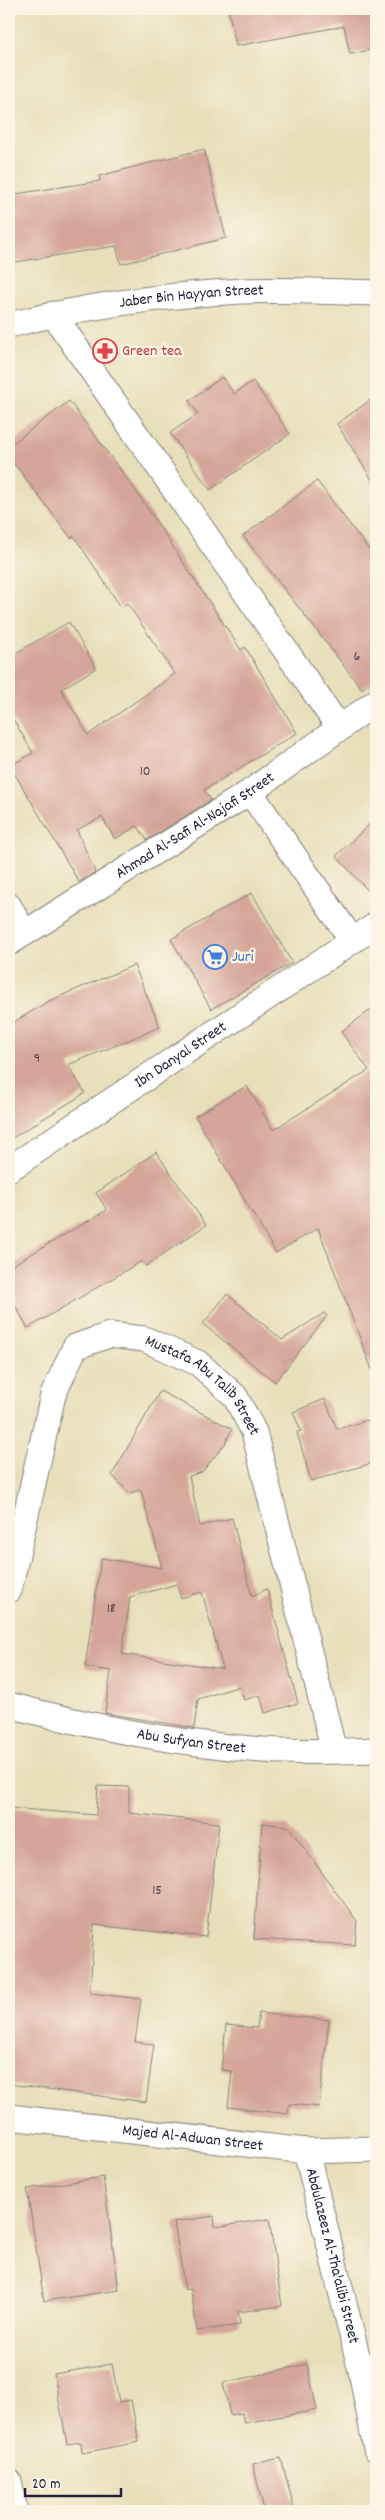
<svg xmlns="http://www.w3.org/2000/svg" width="385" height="2520" viewBox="0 0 385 2520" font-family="Dekko,sans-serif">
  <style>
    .building { fill: #d6a59a; fill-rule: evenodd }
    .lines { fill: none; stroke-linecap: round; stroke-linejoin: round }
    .street-casing { stroke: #84807a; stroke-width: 27 }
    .street { stroke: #fff; stroke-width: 25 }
    .labels { text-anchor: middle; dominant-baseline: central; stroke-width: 5; stroke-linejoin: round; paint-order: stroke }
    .number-label { font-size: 14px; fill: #4f4353 }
    .street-label { font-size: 16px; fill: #22223b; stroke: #fcf5e5 }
    .health-label { font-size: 16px; fill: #be3a42; stroke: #fcf5e5; text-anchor: start }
    .shop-label { font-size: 16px; fill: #366cbe; stroke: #fcf5e5; text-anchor: start }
  </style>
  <rect width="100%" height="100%" fill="#fcf5e5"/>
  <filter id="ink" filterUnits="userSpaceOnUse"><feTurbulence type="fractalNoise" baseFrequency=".02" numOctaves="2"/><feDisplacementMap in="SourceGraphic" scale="10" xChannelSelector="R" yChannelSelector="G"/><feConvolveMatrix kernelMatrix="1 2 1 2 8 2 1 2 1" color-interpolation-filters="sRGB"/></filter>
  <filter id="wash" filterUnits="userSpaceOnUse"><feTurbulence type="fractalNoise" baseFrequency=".0096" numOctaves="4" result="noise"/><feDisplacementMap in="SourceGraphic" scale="20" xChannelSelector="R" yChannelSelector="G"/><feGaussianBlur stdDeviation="1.12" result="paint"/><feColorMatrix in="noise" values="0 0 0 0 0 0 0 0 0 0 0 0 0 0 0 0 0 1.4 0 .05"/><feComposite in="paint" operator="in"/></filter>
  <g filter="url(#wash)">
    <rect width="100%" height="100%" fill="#e7dfba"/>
    <g id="blocks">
      <g class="building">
        <polygon points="228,9 376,9 376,49 350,54 344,26 236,46"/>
        <polygon points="204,149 226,238 121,264 116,246 9,263 9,195 100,181 99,176"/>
        <polygon points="222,377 234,394 253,381 290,434 210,490 170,433 198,414 189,401"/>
        <polygon points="376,396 376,486 337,424"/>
        <polygon points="69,401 136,491 241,650 245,647 297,733 204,790 211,800 147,840 137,826 115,839 102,817 77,830 95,872 79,882 10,766 33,753 9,712 9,657 69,622 96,668 61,689 88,735 175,674 127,603 121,607 74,536 71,538 9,457 9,446"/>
        <polygon points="317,481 376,559 376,678 362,689 243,536"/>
        <polygon points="376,818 376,899 336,856"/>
        <polygon points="252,893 292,963 211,1009 171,939"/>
        <polygon points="134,965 160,1027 68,1065 85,1093 9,1140 9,1025 49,1001"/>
        <polygon points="376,1006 376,1375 374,1375 318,1228 276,1253 195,1116 247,1086 273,1130 369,1070 341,1032"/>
        <polygon points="156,1152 206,1225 146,1266 142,1261 28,1328 9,1295 9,1267 107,1210 96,1193"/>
        <polygon points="227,1294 282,1340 324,1313 327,1316 275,1382 203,1324"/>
        <path d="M160,1391l72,38 -7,15 -23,28 -13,4 11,50 32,-8 20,78 15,-7 31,114 -33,10 -5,-18 -16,5 -4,-14 -42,13 -4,29 -89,-15 6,-42 -26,-4 16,-109 61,10 -21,-78 -12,3 -17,-18zM177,1584l4,14 21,-6 21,77 -101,-15 8,-57z"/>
        <polygon points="325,1399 337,1429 368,1420 376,1446 376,1462 311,1481 297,1432 301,1431 293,1412"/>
        <polygon points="98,1786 129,1787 129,1813 219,1823 206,1937 94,1925 90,1993 141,1999 135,2042 154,2044 146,2102 9,2084 9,1808 96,1815"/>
        <polygon points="262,1823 288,1826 357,1921 355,1945 254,1939"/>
        <polygon points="259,2013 329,2020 319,2107 289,2104 288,2114 228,2107 232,2071 221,2070 226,2025 257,2028"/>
        <polygon points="103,2177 119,2290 44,2301 27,2189"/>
        <polygon points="214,2216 215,2227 269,2219 282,2306 238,2312 240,2325 197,2331 191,2289 185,2290 174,2222"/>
        <polygon points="112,2364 119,2402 131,2400 139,2442 82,2453 81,2442 67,2444 54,2374"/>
        <polygon points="307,2364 317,2410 244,2423 242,2413 230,2415 223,2383"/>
        <polygon points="281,2458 295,2511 264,2511 253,2464"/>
      </g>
    </g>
  </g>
  <g filter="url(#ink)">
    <use href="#blocks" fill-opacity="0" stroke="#84807a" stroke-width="1"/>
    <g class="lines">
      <defs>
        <g id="street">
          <polyline points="53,314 340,729"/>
          <path id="s1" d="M9,325c76,-19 155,-30 234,-34 44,-2 89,1 133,2"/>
          <polyline points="250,792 352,940"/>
          <polyline points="9,906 24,933"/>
          <path id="s2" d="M9,943l241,-151 126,-90"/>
          <path id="s3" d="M9,1169l367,-244"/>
          <path id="s4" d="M9,1590l44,-195 22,-48 34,-12 35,4 54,24 37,33 19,36 80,319"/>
          <path id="s5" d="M9,1705c79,21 160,37 242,44 41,4 84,2 125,1"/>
          <path id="s6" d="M9,2117l297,34 70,-2"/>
          <path id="s7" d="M306,2151l55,220 15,78"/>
          <polyline points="9,2481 15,2511"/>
        </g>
      </defs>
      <use href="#street" class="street-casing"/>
      <use href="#street" class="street"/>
    </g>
  </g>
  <defs>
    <symbol id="pharmacy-ring" viewBox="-11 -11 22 22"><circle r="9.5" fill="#fcf5e5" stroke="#e0444e" stroke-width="1.5"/><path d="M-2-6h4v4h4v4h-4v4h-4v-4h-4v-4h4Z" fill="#e0444e"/></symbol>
    <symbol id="supermarket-ring" viewBox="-11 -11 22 22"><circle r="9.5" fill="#fcf5e5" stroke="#3f7fe0" stroke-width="1.5"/><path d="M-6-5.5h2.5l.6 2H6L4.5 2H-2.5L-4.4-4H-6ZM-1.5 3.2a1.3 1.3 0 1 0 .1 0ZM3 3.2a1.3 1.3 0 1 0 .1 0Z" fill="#3f7fe0"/></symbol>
  </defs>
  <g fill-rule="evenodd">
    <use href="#pharmacy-ring" x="91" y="337" width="28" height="28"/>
    <use href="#supermarket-ring" x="201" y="943" width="28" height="28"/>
  </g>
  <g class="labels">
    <g class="number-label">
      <text x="357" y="657">6</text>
      <text x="145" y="772">10</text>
      <text x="37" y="1059">9</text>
      <text x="111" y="1609">18</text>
      <text x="157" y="1891">15</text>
    </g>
    <g class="street-label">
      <text stroke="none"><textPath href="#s1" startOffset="185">Jaber Bin Hayyan Street</textPath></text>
      <text stroke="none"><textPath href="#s2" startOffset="220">Ahmad Al-Safi Al-Najafi Street</textPath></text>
      <text stroke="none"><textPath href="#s3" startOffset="206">Ibn Danyal Street</textPath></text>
      <text stroke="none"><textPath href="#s4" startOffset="401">Mustafa Abu Talib Street</textPath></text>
      <text stroke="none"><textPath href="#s5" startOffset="186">Abu Sufyan Street</textPath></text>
      <text stroke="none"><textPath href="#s6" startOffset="185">Majed Al-Adwan Street</textPath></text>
      <text stroke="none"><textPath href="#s7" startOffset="108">Abdulazeez Al-Tha'alibi Street</textPath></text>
    </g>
    <g class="health-label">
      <text x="122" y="351">Green tea</text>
    </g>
    <g class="shop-label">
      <text x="232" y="957">Juri</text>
    </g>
  </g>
  <rect width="385" height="2520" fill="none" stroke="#fcf5e5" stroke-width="30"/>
  <path d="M25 2488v8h96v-8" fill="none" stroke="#22223b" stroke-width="2.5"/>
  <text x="32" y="2488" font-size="15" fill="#22223b" stroke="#fcf5e5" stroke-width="4" paint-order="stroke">20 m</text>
</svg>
